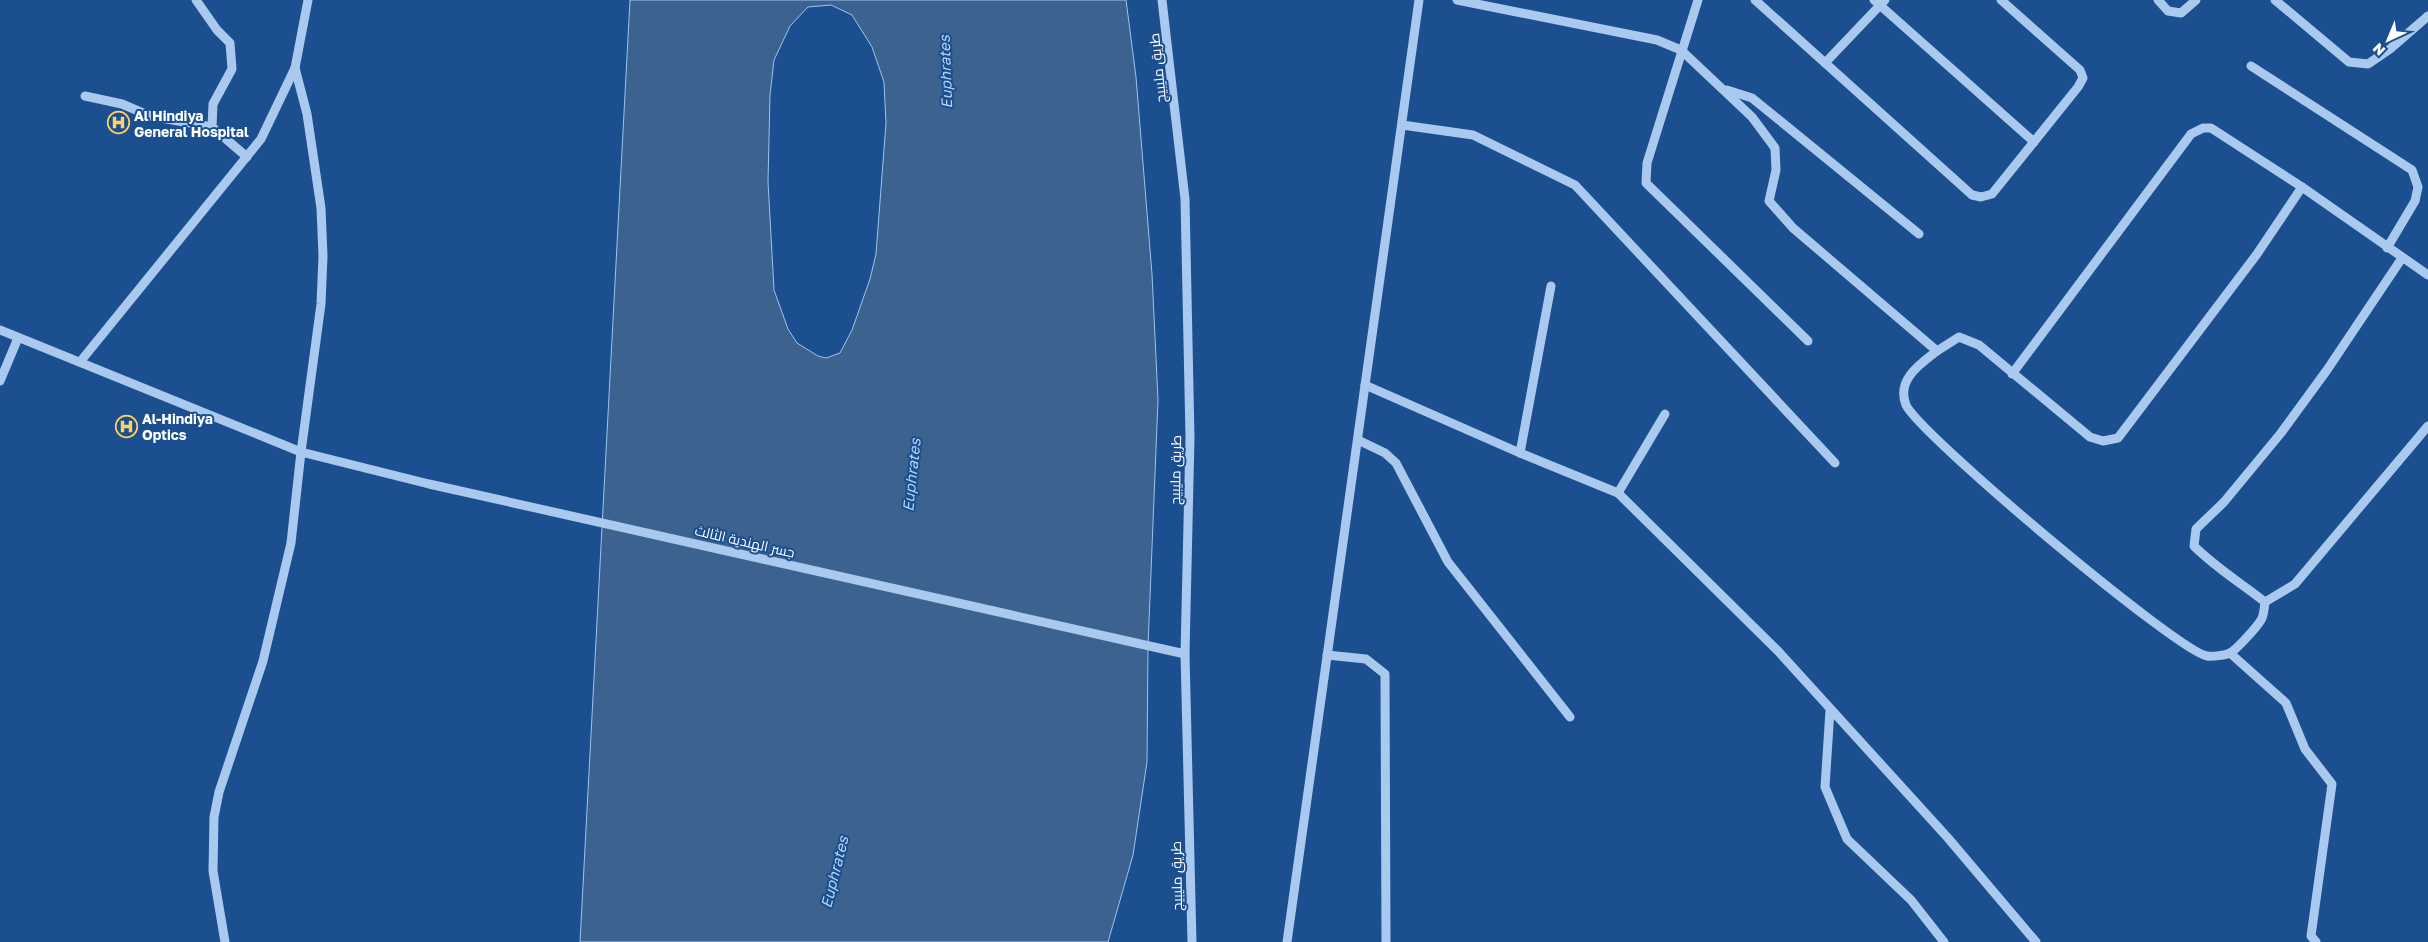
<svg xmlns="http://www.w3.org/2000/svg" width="2428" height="942" viewBox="0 0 2428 942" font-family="'Golos Text',Cairo,sans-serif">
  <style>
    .water { fill: #3c6290; stroke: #9cc4f0; fill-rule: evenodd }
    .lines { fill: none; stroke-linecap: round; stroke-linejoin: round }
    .minor { stroke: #a9c9ee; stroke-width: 9 }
    .labels { text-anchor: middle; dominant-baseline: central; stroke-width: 4; stroke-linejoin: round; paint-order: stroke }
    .street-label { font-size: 14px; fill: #fff; stroke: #1b4f8f }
    .poi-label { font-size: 14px; font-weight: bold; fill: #fff; stroke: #1b4f8f; text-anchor: start }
    .water-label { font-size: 15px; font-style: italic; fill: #b5d3f5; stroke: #1b4f8f }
  </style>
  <rect width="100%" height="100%" fill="#1b4f8f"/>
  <path class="water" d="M630,0h496l10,77 16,197 6,126 -10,246 -1,116 -14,93 -25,87h-528zM831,5l21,10 20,32 12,35 2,41 -10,131 -6,25 -18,51 -12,23 -14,5 -8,-2 -21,-13 -9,-14 -14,-39 -6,-108 2,-87 4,-35 16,-34 18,-19z"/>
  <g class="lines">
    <g class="minor">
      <polyline points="196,0 217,30 230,43 232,69 213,104 212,127 247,157"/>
      <polyline points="1162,0 1185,199 1190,437 1185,654 1192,942"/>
      <polyline points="1457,0 1657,40 1681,50 1752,117 1775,148 1776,170 1769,201 1793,228 1937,351 1959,337 1979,345 2090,437 2103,441 2118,438 2257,254 2302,187 2211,128 2203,128 2191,134 2012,374"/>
      <polyline points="1698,0 1647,163 1646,183 1808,341"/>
      <polyline points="1755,0 1972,195 1981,197 1992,194 2078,87 2083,78 2080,70 2001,0"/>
      <polyline points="1874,0 2034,142"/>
      <polyline points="2158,0 2168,11 2181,13 2196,0"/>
      <polyline points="2275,0 2349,62 2368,64 2390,49 2428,16"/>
      <polyline points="1825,63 1885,0"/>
      <polyline points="2251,66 2412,170 2418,187 2415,201 2387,248"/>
      <polyline points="1727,90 1752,98 1919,234"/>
      <polyline points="85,96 122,104 150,116 212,127"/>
      <polyline points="1402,125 1473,135 1575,185 1835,463"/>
      <polyline points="2302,187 2428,275"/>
      <polyline points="0,330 301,452 429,484 1185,654"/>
      <path d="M1937,351c-17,13 -41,29 -31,54 13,29 271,246 301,251 5,1 19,-1 23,-3 6,-3 27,-26 31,-33 3,-4 3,-12 4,-18 -24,-19 -49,-34 -71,-56l2,-17 28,-27 57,-69 46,-63 75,-112"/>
      <polyline points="80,362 261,139 295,68 308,0"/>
      <polyline points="0,381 18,338"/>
      <polyline points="1365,385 1520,453 1618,493 1778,651 1948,838 2036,942"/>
      <polyline points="1358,440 1385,453 1396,463 1448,562 1570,717"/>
      <polyline points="1520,453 1551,286"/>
      <polyline points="1618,493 1665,414"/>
      <polyline points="2265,602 2295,584 2428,426"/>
      <polyline points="2230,653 2286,703 2305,749 2332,784 2311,936 2316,942"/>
      <polyline points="1327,655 1366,659 1385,674 1386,942"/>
      <polyline points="1830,710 1825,787 1847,839 1911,900 1944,942"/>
      <polyline points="225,942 213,871 214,817 219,792 263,661 291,543 301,452 321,304 323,256 321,208 307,114 295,68"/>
      <polyline points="1287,942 1419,0"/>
    </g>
  </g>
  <defs>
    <symbol id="hospital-ring" viewBox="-11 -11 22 22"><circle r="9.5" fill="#1b4f8f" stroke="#ffd166" stroke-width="1.5"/><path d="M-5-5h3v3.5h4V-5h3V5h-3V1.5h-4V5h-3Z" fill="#ffd166"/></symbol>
  </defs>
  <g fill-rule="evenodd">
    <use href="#hospital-ring" x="106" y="110" width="25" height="25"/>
    <use href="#hospital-ring" x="114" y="414" width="25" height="25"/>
  </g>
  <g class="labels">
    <g class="street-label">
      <text transform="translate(1157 68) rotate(-96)">طريق مليبيج</text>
      <text transform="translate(1175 470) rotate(-89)">طريق مليبيج</text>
      <text transform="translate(745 541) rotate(13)">جسر الهندية الثالث</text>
      <text transform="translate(1176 876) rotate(-91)">طريق مليبيج</text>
    </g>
    <g class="poi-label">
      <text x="134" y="115">Al Hindiya<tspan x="134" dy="16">General Hospital</tspan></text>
      <text x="142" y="418">Al-Hindiya<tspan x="142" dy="16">Optics</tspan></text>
    </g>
    <g class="water-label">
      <text transform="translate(945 72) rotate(-92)">Euphrates</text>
      <text transform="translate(911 475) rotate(-84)">Euphrates</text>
      <text transform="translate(834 872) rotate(-76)">Euphrates</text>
    </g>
  </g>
  <g transform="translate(2388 40) rotate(224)" stroke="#1b4f8f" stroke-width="4" paint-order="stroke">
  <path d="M0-4L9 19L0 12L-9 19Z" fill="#ffffff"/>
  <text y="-8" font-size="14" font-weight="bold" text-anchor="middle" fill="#ffffff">N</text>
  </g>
</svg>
